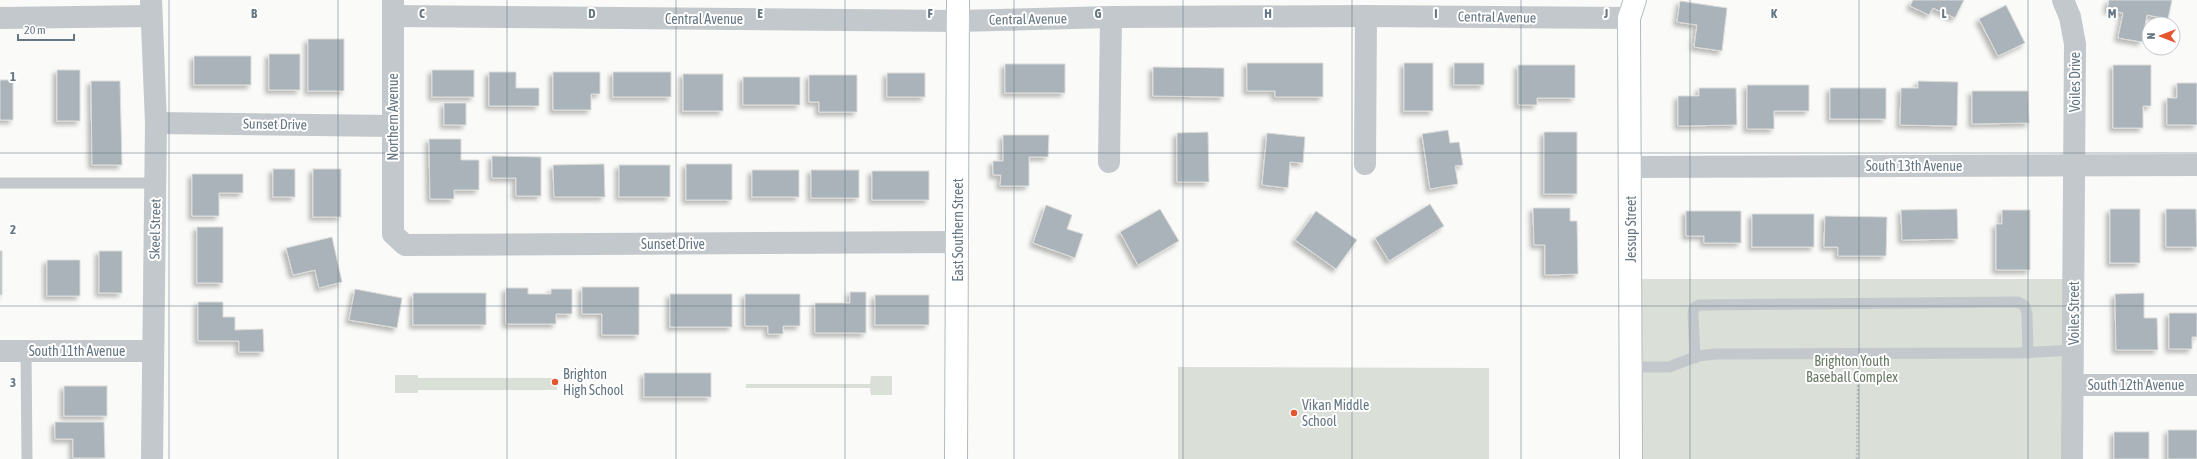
<svg xmlns="http://www.w3.org/2000/svg" width="2197" height="459" viewBox="0 0 2197 459" font-family="'Asap Condensed',sans-serif">
  <style>
    .green { fill: #dadfd7 }
    .building { fill: #aab3b9; stroke: #dcdcda; filter: url(#shadow) }
    .lines { fill: none; stroke-linecap: round; stroke-linejoin: round }
    .secondary-casing { stroke: #b3babf; stroke-width: 24 }
    .path { stroke: #bbbfc2; stroke-width: 2.5; stroke-dasharray: 2 2; stroke-linecap: butt }
    .lane { stroke: #c3c8cc; stroke-width: 11 }
    .street { stroke: #c3c8cc; stroke-width: 22 }
    .secondary { stroke: #fff; stroke-width: 22 }
    .grid { fill: none; stroke: #657683; stroke-width: 1; stroke-opacity: 0.55 }
    .poi-dot { fill: #e4572e; stroke: #fff; stroke-width: 1.5 }
    .labels { text-anchor: middle; dominant-baseline: central; stroke-width: 4; stroke-linejoin: round; paint-order: stroke }
    .street-label { font-size: 14px; fill: #657683; stroke: #fff }
    .park-label { font-size: 14px; fill: #687a64; stroke: #fff }
    .poi-label { font-size: 14px; fill: #657683; stroke: #fff; text-anchor: start }
    .grid-label { font-size: 13px; text-anchor: middle; font-weight: bold; fill: #657683; stroke: #fff; stroke-width: 4; stroke-linejoin: round; paint-order: stroke }
  </style>
  <defs>
    <filter id="shadow"><feDropShadow dx="-3.5" dy="3.5" stdDeviation="2" flood-color="#0004"/></filter>
  </defs>
  <rect width="100%" height="100%" fill="#fafaf8"/>
  <g class="green">
    <polygon points="1631,279 2074,279 2072,459 1631,459"/>
    <polygon points="1178,367 1489,368 1489,459 1178,459"/>
    <polygon points="395,375 418,375 418,378 557,378 557,390 418,390 418,393 395,393"/>
    <polygon points="871,376 892,376 892,395 871,395 870,388 746,388 746,384 870,384"/>
  </g>
  <g class="building">
    <polygon points="1913,0 1964,0 1955,18 1933,8 1929,15 1910,6"/>
    <polygon points="2109,0 2172,0 2168,19 2147,15 2142,42 2118,38 2123,13 2107,10"/>
    <polygon points="1680,1 1727,8 1722,51 1694,47 1697,25 1677,22"/>
    <polygon points="2006,5 2025,43 1998,56 1979,19"/>
    <rect x="308" y="39" width="36" height="52"/>
    <rect x="269" y="54" width="31" height="36"/>
    <rect x="194" y="56" width="57" height="29"/>
    <polygon points="1247,63 1323,63 1323,97 1275,97 1275,91 1247,91"/>
    <rect x="1404" y="63" width="29" height="48"/>
    <rect x="1454" y="63" width="30" height="22"/>
    <rect x="1005" y="64" width="60" height="29"/>
    <polygon points="1518,65 1575,65 1575,98 1537,98 1537,105 1518,105"/>
    <polygon points="2113,65 2151,65 2151,106 2143,106 2143,128 2113,128"/>
    <polygon points="1153,67 1224,68 1224,97 1153,96"/>
    <rect x="57" y="70" width="23" height="51"/>
    <rect x="432" y="70" width="42" height="27"/>
    <polygon points="489,72 516,72 516,88 539,88 539,106 489,106"/>
    <polygon points="553,72 600,72 600,94 591,94 591,110 553,110"/>
    <rect x="613" y="72" width="58" height="25"/>
    <rect x="887" y="73" width="38" height="24"/>
    <rect x="683" y="74" width="40" height="37"/>
    <polygon points="809,75 857,75 857,112 819,112 819,102 809,102"/>
    <rect x="743" y="77" width="57" height="28"/>
    <rect x="0" y="80" width="13" height="40"/>
    <polygon points="91,81 120,81 122,165 92,165"/>
    <polygon points="1918,81 1958,82 1957,126 1900,125 1901,88 1918,88"/>
    <polygon points="2177,83 2197,83 2197,125 2167,125 2167,98 2177,98"/>
    <polygon points="1747,85 1809,85 1809,111 1774,111 1774,129 1747,129"/>
    <polygon points="1699,88 1736,88 1737,125 1678,126 1678,96 1699,96"/>
    <rect x="1830" y="88" width="56" height="31"/>
    <polygon points="1972,91 2028,91 2029,123 1972,124"/>
    <rect x="444" y="103" width="22" height="22"/>
    <polygon points="1448,130 1450,143 1459,142 1463,165 1455,166 1458,184 1430,189 1422,134"/>
    <polygon points="1208,132 1209,182 1177,182 1177,133"/>
    <rect x="1544" y="132" width="33" height="62"/>
    <polygon points="1267,133 1305,137 1303,163 1290,162 1288,188 1262,185"/>
    <polygon points="1003,135 1049,135 1048,157 1029,157 1029,186 1000,186 1001,175 993,175 993,161 1003,161"/>
    <polygon points="429,139 461,139 461,160 479,160 479,190 454,190 454,199 430,199"/>
    <polygon points="492,156 541,157 541,196 516,196 516,178 492,178"/>
    <polygon points="604,164 605,197 554,197 553,165"/>
    <rect x="686" y="164" width="46" height="36"/>
    <rect x="619" y="165" width="51" height="32"/>
    <rect x="273" y="169" width="22" height="28"/>
    <rect x="313" y="169" width="28" height="48"/>
    <rect x="752" y="170" width="47" height="27"/>
    <rect x="811" y="170" width="48" height="28"/>
    <rect x="872" y="171" width="57" height="29"/>
    <polygon points="192,174 243,174 243,193 219,193 219,216 192,216"/>
    <polygon points="1430,204 1444,226 1389,261 1375,238"/>
    <polygon points="1046,205 1072,215 1067,229 1083,234 1075,258 1033,243"/>
    <polygon points="1533,208 1570,208 1570,221 1577,221 1578,274 1545,275 1545,245 1534,245"/>
    <polygon points="1160,209 1179,241 1138,265 1120,232"/>
    <polygon points="1957,209 1958,239 1902,240 1901,210"/>
    <rect x="2110" y="209" width="30" height="54"/>
    <polygon points="2166,209 2196,209 2197,247 2166,247"/>
    <polygon points="2002,210 2030,210 2030,270 1996,270 1996,224 2002,224"/>
    <polygon points="1316,211 1357,240 1336,269 1295,240"/>
    <polygon points="1686,211 1741,211 1741,243 1704,243 1704,236 1686,236"/>
    <rect x="1752" y="214" width="62" height="33"/>
    <polygon points="1825,216 1887,217 1886,256 1838,256 1838,247 1824,247"/>
    <rect x="197" y="227" width="26" height="56"/>
    <polygon points="332,237 342,282 319,288 315,270 293,275 286,248"/>
    <rect x="0" y="251" width="2" height="44"/>
    <rect x="99" y="251" width="23" height="42"/>
    <rect x="47" y="260" width="33" height="36"/>
    <polygon points="582,287 639,287 639,335 602,335 602,314 582,314"/>
    <polygon points="506,288 528,288 528,294 551,294 551,289 572,289 572,314 556,314 556,324 506,324"/>
    <polygon points="355,289 402,298 397,328 349,320"/>
    <polygon points="850,292 866,292 866,333 815,333 815,303 850,303"/>
    <rect x="413" y="293" width="73" height="32"/>
    <polygon points="2144,293 2144,318 2157,318 2158,350 2116,350 2115,294"/>
    <rect x="670" y="294" width="62" height="33"/>
    <polygon points="745,294 800,294 800,326 783,326 783,334 768,334 768,326 745,326"/>
    <rect x="875" y="295" width="54" height="30"/>
    <polygon points="198,302 223,302 223,317 235,317 235,330 263,329 264,352 239,352 239,341 198,341"/>
    <polygon points="2169,313 2197,313 2197,337 2192,337 2192,349 2169,349"/>
    <rect x="644" y="373" width="67" height="24"/>
    <rect x="64" y="386" width="43" height="30"/>
    <polygon points="55,422 104,422 105,458 73,458 73,439 55,439"/>
    <rect x="2168" y="430" width="29" height="29"/>
    <rect x="2114" y="432" width="35" height="27"/>
  </g>
  <g class="lines">
    <defs>
      <g id="secondary">
        <polyline points="956,459 958,0"/>
        <polyline points="1631,459 1629,18 1635,0"/>
      </g>
    </defs>
    <use href="#secondary" class="secondary-casing"/>
    <polyline class="path" points="1857,459 1858,378"/>
    <g class="lane">
      <polyline points="0,183 155,183"/>
      <polyline points="26,352 27,459"/>
      <polyline points="1695,358 1693,313 1694,308 1699,305 2018,302 2025,306 2027,314 2028,353"/>
      <polyline points="1631,367 1669,367 1698,356 1715,354 2018,353 2074,350"/>
    </g>
    <g class="street">
      <polyline points="151,0 156,123 152,459"/>
      <polyline points="393,0 393,234 405,245 958,242"/>
      <polyline points="2063,0 2070,17 2075,44 2072,459"/>
      <polyline points="393,16 958,21 1111,17 1366,16 1629,18"/>
      <polyline points="0,18 151,16"/>
      <polyline points="156,123 393,126"/>
      <polyline points="1109,162 1111,17"/>
      <polyline points="1365,164 1366,16"/>
      <polyline points="1630,167 2197,165"/>
      <polyline points="0,351 153,351"/>
      <polyline points="2074,385 2197,385"/>
    </g>
    <use href="#secondary" class="secondary"/>
  </g>
  <path class="grid" d="M169,0v459M338,0v459M507,0v459M676,0v459M845,0v459M1014,0v459M1183,0v459M1352,0v459M1521,0v459M1690,0v459M1859,0v459M2028,0v459M0,153h2197M0,306h2197"/>
  <g class="poi-dot">
    <circle cx="555" cy="382" r="4"/>
    <circle cx="1294" cy="413" r="4"/>
  </g>
  <g class="labels">
    <g class="street-label">
      <text transform="translate(1497 17) rotate(1)">Central Avenue</text>
      <text x="704" y="19">Central Avenue</text>
      <text transform="translate(1028 19) rotate(-1)">Central Avenue</text>
      <text transform="translate(2075 82) rotate(-90)">Voiles Drive</text>
      <text transform="translate(393 117) rotate(-90)">Northern Avenue</text>
      <text transform="translate(275 124) rotate(1)">Sunset Drive</text>
      <text x="1914" y="166">South 13th Avenue</text>
      <text transform="translate(155 229) rotate(-89)">Skeel Street</text>
      <text transform="translate(1631 229) rotate(-90)">Jessup Street</text>
      <text transform="translate(958 230) rotate(-90)">East Southern Street</text>
      <text x="673" y="244">Sunset Drive</text>
      <text transform="translate(2074 313) rotate(-90)">Voiles Street</text>
      <text x="77" y="351">South 11th Avenue</text>
      <text x="2136" y="385">South 12th Avenue</text>
    </g>
    <g class="park-label">
      <text x="1852" y="361">Brighton Youth<tspan x="1852" dy="16">Baseball Complex</tspan></text>
    </g>
    <g class="poi-label">
      <text x="563" y="374">Brighton<tspan x="563" dy="16">High School</tspan></text>
      <text x="1302" y="405">Vikan Middle<tspan x="1302" dy="16">School</tspan></text>
    </g>
  </g>
  <g class="grid-label">
    <text x="254" y="18">B</text>
    <text x="422" y="18">C</text>
    <text x="592" y="18">D</text>
    <text x="760" y="18">E</text>
    <text x="930" y="18">F</text>
    <text x="1098" y="18">G</text>
    <text x="1268" y="18">H</text>
    <text x="1436" y="18">I</text>
    <text x="1606" y="18">J</text>
    <text x="1774" y="18">K</text>
    <text x="1944" y="18">L</text>
    <text x="2112" y="18">M</text>
    <text x="13" y="81">1</text>
    <text x="13" y="234">2</text>
    <text x="13" y="387">3</text>
  </g>
  <g transform="translate(2161 36) rotate(270)"><circle r="19" fill="#ffffff" stroke="#c1c8cd"/>
  <path d="M0-3L7 15L0 10L-7 15Z" fill="#e4572e"/>
  <text y="-6" font-size="11" font-weight="bold" text-anchor="middle" fill="#657683">N</text>
  </g>
  <path d="M18 34v6h56v-6" fill="none" stroke="#657683" stroke-width="2"/>
  <text x="24" y="34" font-size="12" fill="#657683" stroke="#ffffff" stroke-width="3" paint-order="stroke">20 m</text>
</svg>
